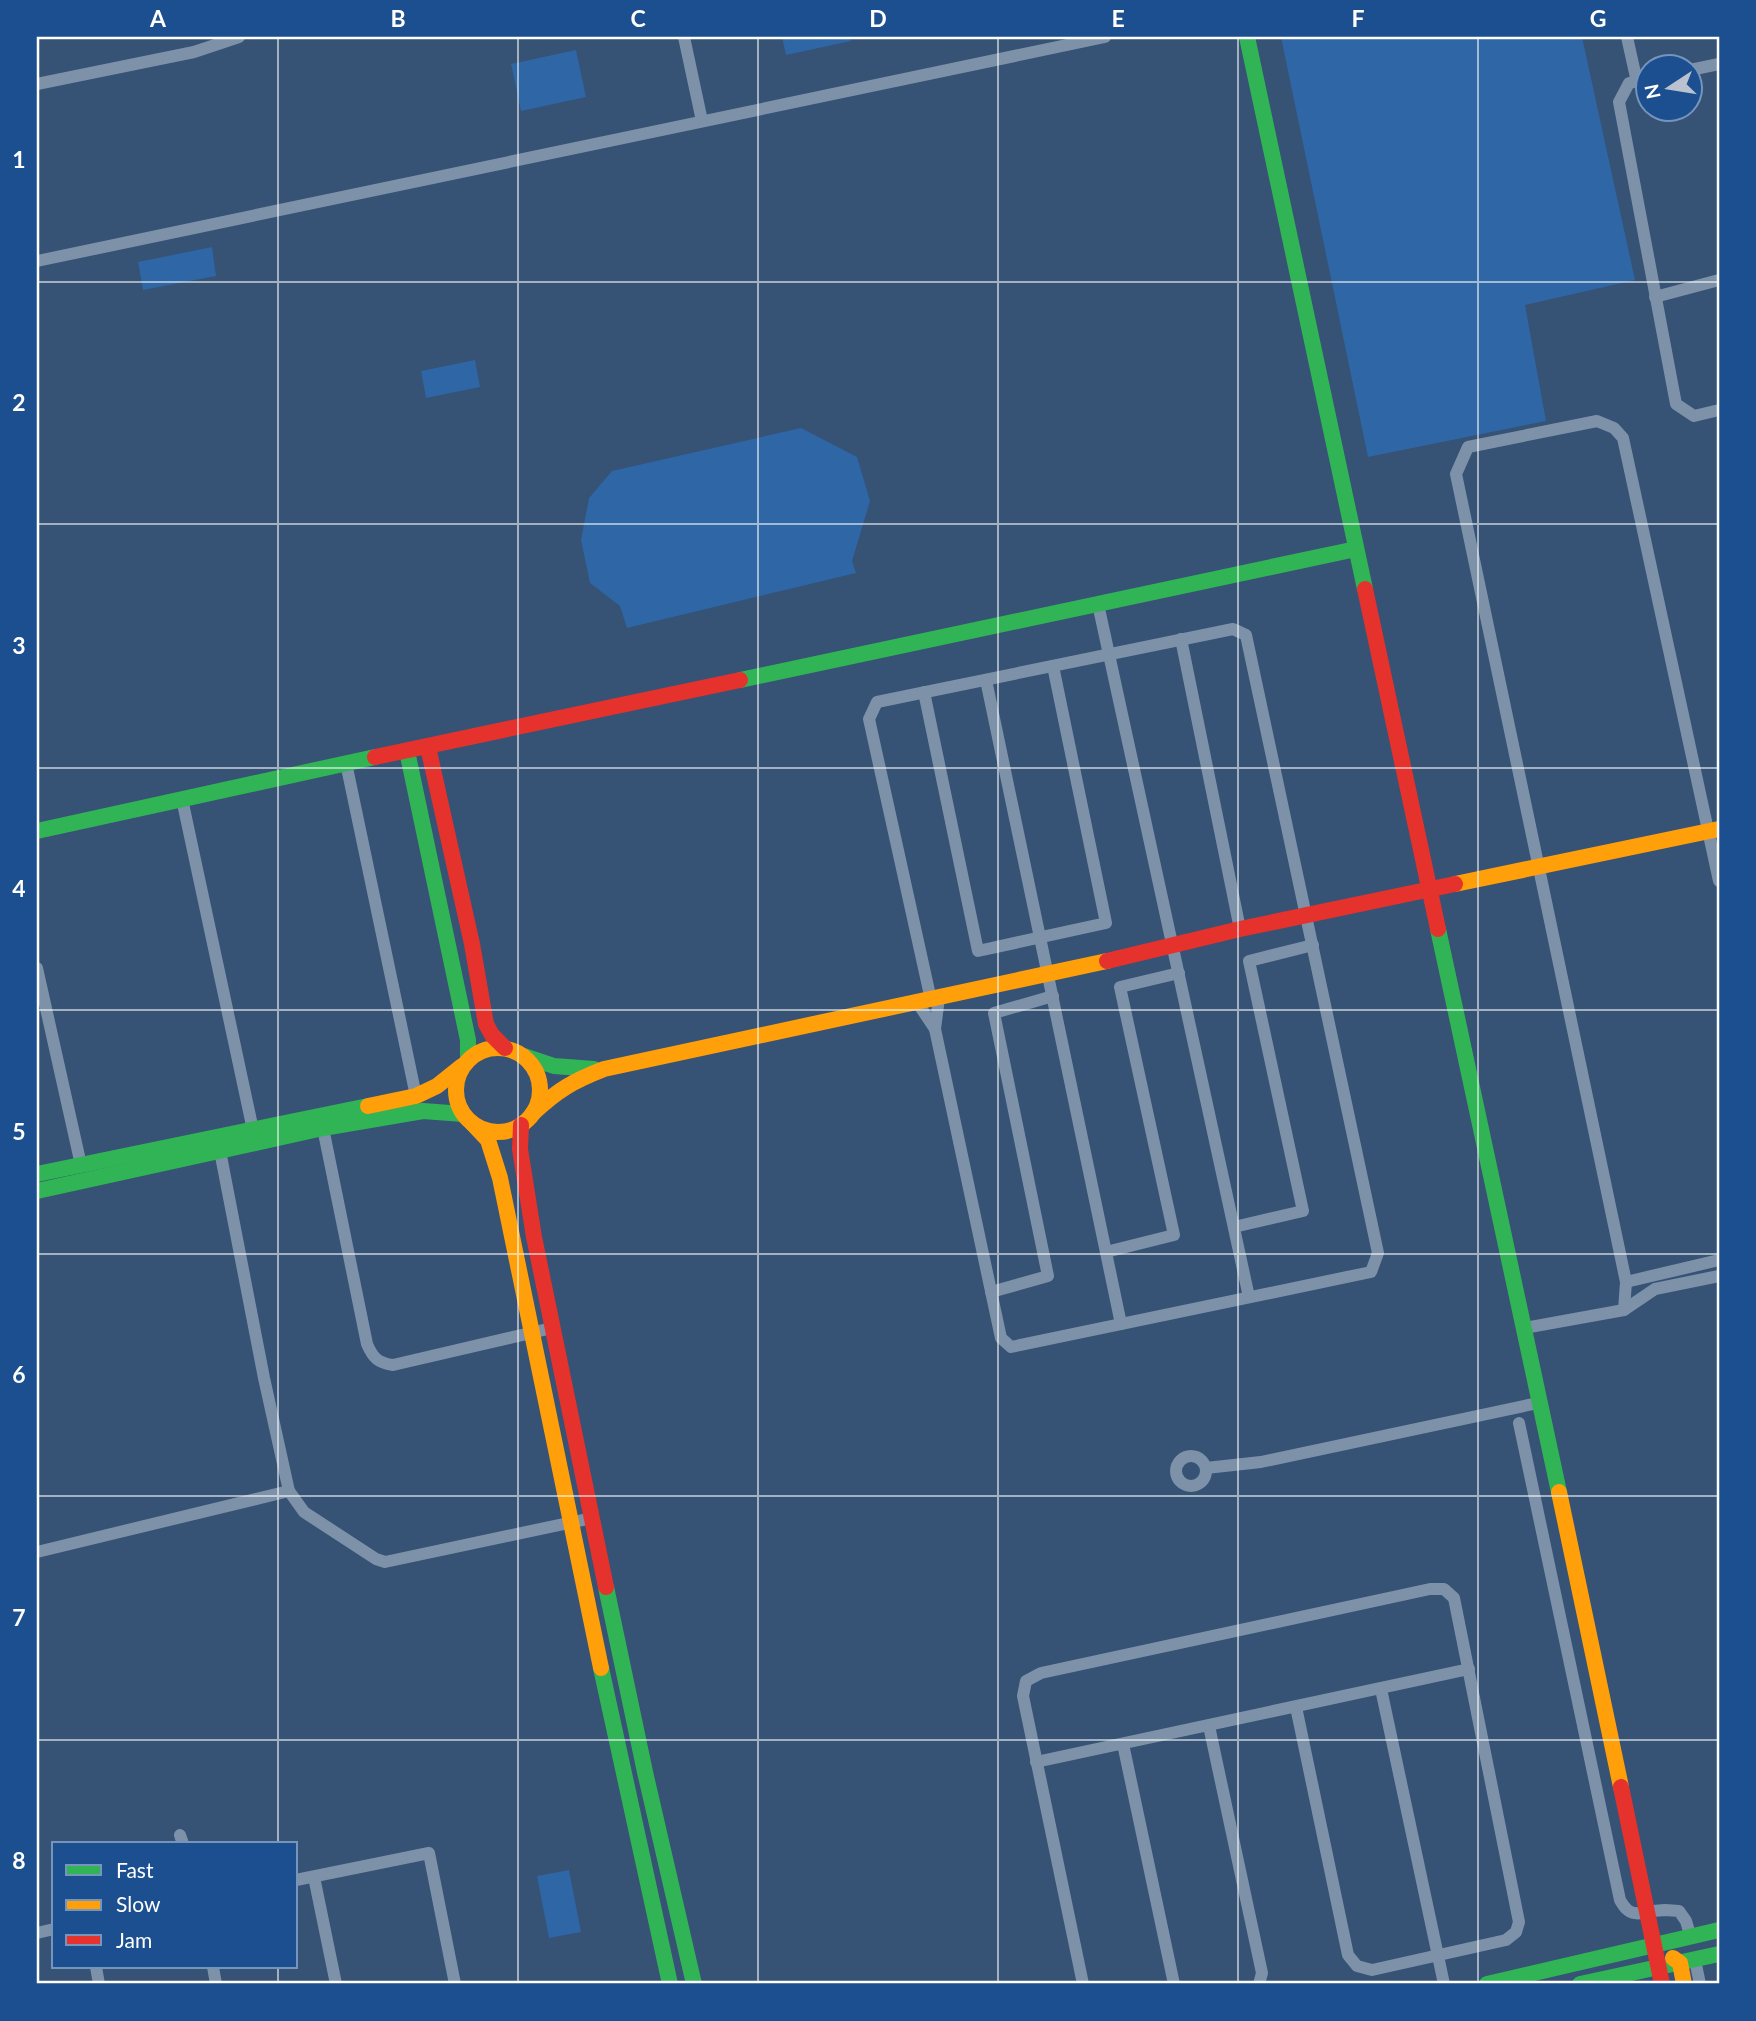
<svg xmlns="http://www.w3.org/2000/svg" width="1756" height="2021" viewBox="0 0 1756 2021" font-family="Lato,sans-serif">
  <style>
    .green { fill: #2f66a5 }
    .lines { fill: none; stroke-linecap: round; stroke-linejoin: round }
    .street { stroke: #7d92a8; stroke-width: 12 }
    .fast { stroke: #30b455; stroke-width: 16 }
    .slow { stroke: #ff9f0a; stroke-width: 16 }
    .jam { stroke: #e5322d; stroke-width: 16 }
    .grid { fill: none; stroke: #fff; stroke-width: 2; stroke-opacity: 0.55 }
    .neatline { fill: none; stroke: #fff; stroke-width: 2.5 }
    .grid-label { font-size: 23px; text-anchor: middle; font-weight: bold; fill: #fff }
  </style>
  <rect width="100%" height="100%" fill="#365274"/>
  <g class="green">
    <polygon points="782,37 850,37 851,41 786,55"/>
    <polygon points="1281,37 1582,37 1635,280 1525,305 1546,421 1368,457"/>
    <polygon points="576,50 586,97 521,111 511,64"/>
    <polygon points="212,247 216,276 143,290 138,262"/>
    <polygon points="475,360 480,387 426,398 421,371"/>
    <polygon points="801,428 857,457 870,501 852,561 856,573 627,628 620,606 590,583 581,540 589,498 612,471"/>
    <polygon points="569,1870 581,1932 549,1938 537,1876"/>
  </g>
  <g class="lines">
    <g class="street">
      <polyline points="684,37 702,121"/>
      <polyline points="1627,37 1637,82"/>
      <polyline points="1690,70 1719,64"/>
      <polyline points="1648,79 1629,83 1619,102 1676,404 1694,416 1719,410"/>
      <polyline points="37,84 194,52 239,37"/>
      <polyline points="37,261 1105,37"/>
      <polyline points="1655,297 1719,280"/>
      <polyline points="1098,604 1249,1297"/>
      <polyline points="1181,639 1240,929"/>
      <polyline points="986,680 1121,1324"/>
      <polyline points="924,692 978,951 1106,923 1053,666"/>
      <polyline points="346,763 416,1096"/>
      <polyline points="182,799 253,1130"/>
      <polyline points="37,968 81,1165"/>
      <polyline points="917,1002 935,1029 1001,1338 1011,1347 1371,1272 1378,1253 1246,635 1233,629 877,702 869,719 931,1000"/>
      <polyline points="935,1029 939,998"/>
      <path d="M323,1128l44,216c6,14 11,19 26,21l159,-37"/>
      <polyline points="220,1151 264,1378 289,1491 304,1512 376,1559 385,1562 592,1518"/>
      <polyline points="1234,1227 1303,1211 1249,961 1313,945"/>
      <polyline points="1106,1252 1174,1235 1120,987 1179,973"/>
      <polyline points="1626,1282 1719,1260"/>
      <polyline points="991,1292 1048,1276 994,1013 1053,996"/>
      <polyline points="1624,1310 1626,1282 1456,474 1468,447 1597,421 1614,428 1623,438 1719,881"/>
      <polyline points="1524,1328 1624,1310 1655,1289 1719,1276"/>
      <path d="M1519,1423l101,477c5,9 10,15 22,13"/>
      <circle cx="1191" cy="1471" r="15"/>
      <polyline points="1206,1468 1261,1462 1538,1403"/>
      <polyline points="37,1552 289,1491"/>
      <polyline points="1381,1689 1444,1984"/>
      <polyline points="1209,1726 1262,1973 1259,1984"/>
      <polyline points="1123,1744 1174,1984"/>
      <polyline points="1036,1762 1469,1669"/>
      <polyline points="180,1835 183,1844"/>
      <polyline points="314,1877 336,1984"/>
      <polyline points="296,1880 429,1853 455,1984"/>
      <polyline points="1653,1911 1665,1910 1679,1911 1686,1921 1691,1938"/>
      <polyline points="37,1933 54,1929"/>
      <polyline points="1695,1960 1700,1984"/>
      <polyline points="96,1967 99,1984"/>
      <polyline points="213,1967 216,1984"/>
      <polyline points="1083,1984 1023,1696 1026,1681 1041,1673 1430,1589 1444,1589 1454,1598 1519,1922 1516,1932 1506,1940 1372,1970 1357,1966 1348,1955 1296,1707"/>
    </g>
    <g class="fast">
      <polyline points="1247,37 1365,589"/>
      <polyline points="740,680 1356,549"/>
      <polyline points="407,751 468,1040 468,1060"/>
      <polyline points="37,831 375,757"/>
      <polyline points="1438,929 1559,1492"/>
      <polyline points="524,1056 554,1066 594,1069"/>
      <polyline points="37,1174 368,1106"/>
      <polyline points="37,1191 323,1128 423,1111 463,1114"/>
      <polyline points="606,1587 645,1772 694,1984"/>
      <polyline points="601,1668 670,1984"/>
      <polyline points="1487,1984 1719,1930"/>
      <polyline points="1580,1984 1719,1954"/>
    </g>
    <g class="slow">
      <polyline points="1455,884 1719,829"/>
      <circle cx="498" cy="1090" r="42"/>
      <polyline points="368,1106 416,1096 437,1086 462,1066"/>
      <path d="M533,1113c25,-23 40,-32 71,-44l503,-108"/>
      <polyline points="472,1123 488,1140 500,1178 601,1668"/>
      <polyline points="1559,1492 1621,1787"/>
      <polyline points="1673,1958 1680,1963 1684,1984"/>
    </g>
    <g class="jam">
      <polyline points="1365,589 1438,929"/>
      <polyline points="428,747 472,944 486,1024 492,1035 505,1048"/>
      <polyline points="375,757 740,680"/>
      <polyline points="1107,961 1240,929 1455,884"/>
      <polyline points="521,1125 520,1149 534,1237 606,1587"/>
      <polyline points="1621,1787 1662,1984"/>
    </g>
  </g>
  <path class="grid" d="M278,37v1807M518,37v1947M758,37v1947M998,37v1947M1238,37v1947M1478,37v1947M37,282h1682M37,524h1682M37,768h1682M37,1010h1682M37,1254h1682M37,1496h1682M37,1740h1682M278,1967v17"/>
  <rect width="1756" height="2021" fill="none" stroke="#1b4f8f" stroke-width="77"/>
  <rect x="52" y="1842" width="245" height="126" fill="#1b4f8f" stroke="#7695bc" stroke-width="2"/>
  <rect x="66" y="1865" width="35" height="10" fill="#30b455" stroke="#7695bc" stroke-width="2"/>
  <text x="116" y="1878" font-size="21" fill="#ffffff">Fast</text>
  <rect x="66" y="1900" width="35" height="10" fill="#ff9f0a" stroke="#7695bc" stroke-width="2"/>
  <text x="116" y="1912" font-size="21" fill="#ffffff">Slow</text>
  <rect x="66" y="1935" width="35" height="10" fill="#e5322d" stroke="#7695bc" stroke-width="2"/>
  <text x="116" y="1948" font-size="21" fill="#ffffff">Jam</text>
  <g transform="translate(1669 88) rotate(258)"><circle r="33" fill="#1b4f8f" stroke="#7695bc" stroke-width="2"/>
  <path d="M0-5L12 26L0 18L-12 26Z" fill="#b9c2ce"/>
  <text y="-10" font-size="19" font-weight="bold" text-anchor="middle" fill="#ffffff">N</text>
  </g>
  <rect x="38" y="38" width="1680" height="1944" class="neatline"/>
  <g class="grid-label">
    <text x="158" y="27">A</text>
    <text x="398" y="27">B</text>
    <text x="638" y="27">C</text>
    <text x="878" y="27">D</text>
    <text x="1118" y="27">E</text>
    <text x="1358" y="27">F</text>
    <text x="1598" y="27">G</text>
    <text x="19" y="168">1</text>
    <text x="19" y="411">2</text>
    <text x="19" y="654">3</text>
    <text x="19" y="897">4</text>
    <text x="19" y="1140">5</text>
    <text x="19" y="1383">6</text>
    <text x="19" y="1626">7</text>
    <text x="19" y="1869">8</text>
  </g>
</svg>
